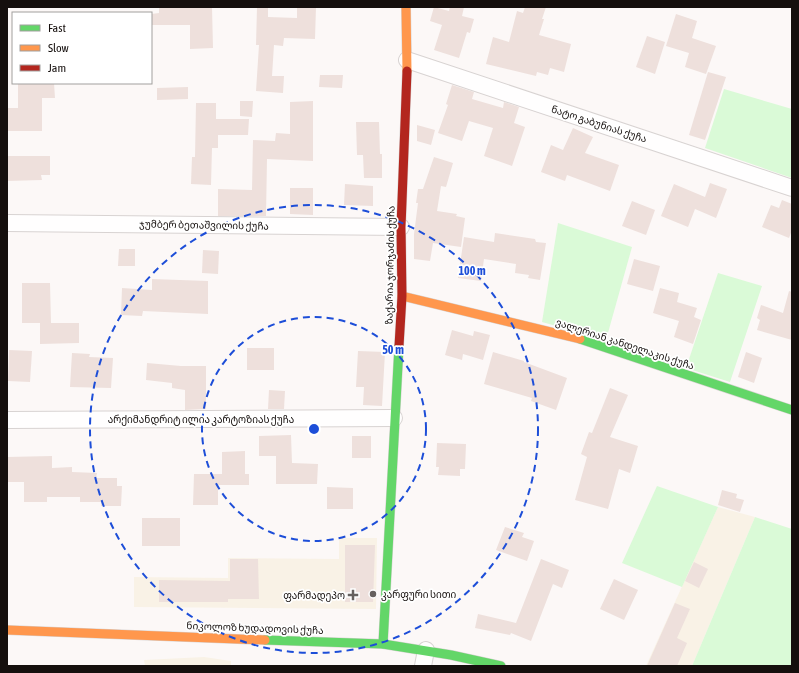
<svg xmlns="http://www.w3.org/2000/svg" width="799" height="673" viewBox="0 0 799 673" font-family="'Asap Condensed','Noto Sans Georgian',sans-serif">
  <style>
    .commercial { fill: #f9f2e6 }
    .green { fill: #dafad7 }
    .building { fill: #eee0dc }
    .lines { fill: none; stroke-linecap: round; stroke-linejoin: round }
    .street-casing { stroke: #d8d3d2; stroke-width: 18 }
    .fast-casing { stroke: #d8d3d2; stroke-width: 10 }
    .slow-casing { stroke: #d8d3d2; stroke-width: 10 }
    .jam-casing { stroke: #d8d3d2; stroke-width: 10 }
    .street { stroke: #fffefe; stroke-width: 16 }
    .fast { stroke: #63d668; stroke-width: 9 }
    .slow { stroke: #ff974d; stroke-width: 9 }
    .jam { stroke: #b3261e; stroke-width: 9 }
    .ring { fill: none; stroke: #1d4ed8; stroke-width: 2; stroke-dasharray: 7 5 }
    .poi-dot { fill: #66615f; stroke: #fff; stroke-width: 1.5 }
    .labels { text-anchor: middle; dominant-baseline: central; stroke-width: 3.5; stroke-linejoin: round; paint-order: stroke }
    .street-label { font-size: 10px; fill: #150f0d; stroke: #fff }
    .poi-label { font-size: 10px; fill: #150f0d; stroke: #fff; text-anchor: start }
    .centre { fill: #1d4ed8; stroke: #fff; stroke-width: 2 }
    .ring-label { font-size: 12px; text-anchor: middle; font-weight: bold; fill: #1d4ed8; stroke: #fff; stroke-width: 3.5; stroke-linejoin: round; paint-order: stroke }
  </style>
  <rect width="100%" height="100%" fill="#fcf8f7"/>
  <g class="commercial">
    <polygon points="718,507 755,517 692,666 646,666"/>
    <polygon points="339,538 377,538 376,609 134,607 134,577 228,578 228,558 339,559"/>
    <polygon points="204,657 231,661 231,666 145,666 144,660"/>
  </g>
  <g class="green">
    <polygon points="724,89 792,109 792,178 705,148"/>
    <polygon points="558,223 632,247 606,340 542,322"/>
    <polygon points="718,273 762,286 730,382 686,368"/>
    <polygon points="657,486 718,507 682,587 622,563"/>
    <polygon points="755,517 792,529 792,666 692,666"/>
  </g>
  <g class="building">
    <polygon points="159,7 212,7 213,48 190,49 190,25 151,25 151,14 159,13"/>
    <polygon points="257,7 268,7 268,17 297,18 297,7 316,7 315,39 284,38 283,46 274,45 272,76 284,76 283,93 256,91 259,45 256,45"/>
    <polygon points="434,7 449,11 450,7 464,7 462,16 474,19 470,33 467,32 459,58 434,50 442,25 430,21"/>
    <polygon points="525,7 546,7 542,19 544,19 539,35 571,44 564,72 550,68 548,75 537,72 536,76 486,64 493,37 509,42 517,11 523,13"/>
    <polygon points="676,14 697,21 692,38 716,46 706,74 685,67 689,53 666,46"/>
    <polygon points="647,36 665,42 655,74 636,67"/>
    <polygon points="708,72 726,77 705,140 689,135"/>
    <polygon points="320,75 343,75 342,88 319,87"/>
    <polygon points="18,83 54,83 55,98 42,98 42,131 7,131 7,108 18,108"/>
    <polygon points="452,85 474,92 472,99 503,108 504,102 519,107 514,123 525,127 512,166 484,156 493,128 469,121 462,141 438,133 448,105 446,104"/>
    <polygon points="188,87 188,99 157,100 157,88"/>
    <polygon points="240,101 253,101 252,117 240,116"/>
    <polygon points="313,101 313,161 267,159 266,216 218,216 218,189 252,190 253,140 275,141 276,133 290,134 290,102"/>
    <polygon points="196,103 216,103 216,119 249,119 248,135 218,135 218,148 212,148 211,185 191,184 192,157 195,157"/>
    <polygon points="356,122 379,122 380,154 382,154 382,178 364,178 363,155 357,155"/>
    <polygon points="417,125 435,130 431,145 417,141"/>
    <polygon points="573,128 593,137 585,153 619,165 610,191 567,175 565,181 541,172 551,145 563,150"/>
    <polygon points="7,156 50,156 50,175 41,175 42,180 7,181"/>
    <polygon points="434,157 453,163 446,187 441,186 437,211 457,214 456,216 465,218 461,247 433,243 430,261 414,259 414,234 418,203 416,203 418,189 423,189"/>
    <polygon points="710,183 727,189 716,218 695,209 688,227 661,216 674,184 705,197"/>
    <polygon points="345,184 373,186 373,206 344,205"/>
    <polygon points="290,188 313,188 313,215 290,214"/>
    <polygon points="782,200 792,204 792,230 789,238 762,227 771,205 779,208"/>
    <polygon points="632,201 655,210 646,235 622,226"/>
    <polygon points="495,233 535,239 536,242 546,243 540,280 528,278 529,275 515,273 516,264 484,259 481,281 458,278 464,237 494,242"/>
    <polygon points="119,249 135,249 135,266 118,266"/>
    <polygon points="203,250 219,251 218,274 202,273"/>
    <polygon points="634,259 660,266 653,291 627,284"/>
    <polygon points="152,279 208,281 208,314 143,311 142,316 121,315 122,288 152,290"/>
    <polygon points="22,283 50,283 51,323 79,323 79,343 40,344 40,323 22,323"/>
    <polygon points="660,288 679,293 677,302 697,308 694,317 701,320 693,344 674,337 679,321 653,313"/>
    <polygon points="789,291 792,292 792,340 757,330 760,320 757,318 761,305 783,313"/>
    <polygon points="452,330 473,336 474,331 490,335 483,360 463,354 462,360 445,355"/>
    <rect x="247" y="348" width="27" height="22"/>
    <polygon points="9,350 32,351 30,382 8,381"/>
    <polygon points="358,351 385,352 382,406 363,405 364,387 356,387"/>
    <polygon points="493,352 524,361 524,362 567,378 556,410 531,401 532,398 484,384"/>
    <polygon points="746,352 762,358 754,383 738,377"/>
    <polygon points="72,353 90,354 89,357 113,358 111,388 70,387"/>
    <polygon points="147,363 181,366 206,366 206,409 185,410 185,390 172,388 172,383 146,380"/>
    <polygon points="610,388 628,395 610,437 638,446 630,473 619,469 608,509 575,500 587,457 581,454 589,432 592,433"/>
    <polygon points="269,390 285,391 284,409 268,409"/>
    <polygon points="291,435 292,463 318,464 317,484 276,484 276,456 259,456 259,436"/>
    <rect x="352" y="436" width="19" height="22"/>
    <polygon points="437,443 466,444 465,469 460,469 460,476 438,475 439,467 436,467"/>
    <polygon points="245,451 245,474 249,474 249,485 218,485 218,505 193,505 194,474 222,474 222,452"/>
    <polygon points="52,456 52,468 72,467 72,472 97,473 96,478 117,478 117,486 122,486 121,506 101,506 101,502 80,502 80,497 47,497 47,502 24,502 24,482 7,482 7,457"/>
    <polygon points="327,487 353,488 353,509 327,509"/>
    <polygon points="722,490 737,494 736,498 744,500 740,512 718,505"/>
    <rect x="142" y="518" width="38" height="28"/>
    <polygon points="505,527 524,533 522,537 534,541 527,561 496,550"/>
    <polygon points="345,545 375,545 373,602 345,602"/>
    <polygon points="230,559 258,559 259,599 228,599 228,602 159,602 159,580 230,581"/>
    <polygon points="541,559 569,570 562,588 553,584 531,641 511,633 510,635 475,628 478,614 516,623"/>
    <polygon points="694,562 708,569 699,588 685,581"/>
    <polygon points="614,579 638,590 624,620 600,609"/>
    <polygon points="675,603 690,609 677,638 687,643 677,666 647,666"/>
  </g>
  <g class="lines">
    <defs>
      <g id="street">
        <polyline points="407,60 792,188"/>
        <polyline points="7,223 401,227"/>
        <polyline points="7,420 394,418"/>
        <polyline points="423,666 426,650"/>
      </g>
      <g id="fast">
        <polyline points="580,339 792,410"/>
        <polyline points="265,640 383,644 451,655 501,666"/>
        <polyline points="383,644 399,346"/>
      </g>
      <g id="slow">
        <polyline points="406,7 407,71"/>
        <polyline points="402,296 580,339"/>
        <polyline points="7,630 265,640"/>
      </g>
      <polyline id="jam" points="399,346 402,296 401,227 407,71"/>
    </defs>
    <use href="#street" class="street-casing"/>
    <use href="#fast" class="fast-casing"/>
    <use href="#slow" class="slow-casing"/>
    <use href="#jam" class="jam-casing"/>
    <use href="#street" class="street"/>
    <use href="#fast" class="fast"/>
    <use href="#slow" class="slow"/>
    <use href="#jam" class="jam"/>
  </g>
  <g class="ring">
    <circle cx="314" cy="429" r="112"/>
    <circle cx="314" cy="429" r="224"/>
  </g>
  <g class="poi-dot">
    <circle cx="373" cy="594" r="4"/>
    <path d="M351 589h4v4h4v4h-4v4h-4v-4h-4v-4h4z"/>
  </g>
  <g class="labels">
    <g class="street-label">
      <text transform="translate(599 124) rotate(18)">ნატო გაბუნიას ქუჩა</text>
      <text transform="translate(204 225) rotate(1)">ჯუმბერ ბეთაშვილის ქუჩა</text>
      <text transform="translate(390 265) rotate(-89)">ზაქარია ჯორჯაძის ქუჩა</text>
      <text transform="translate(625 344) rotate(18)">ვალერიან კანდელაკის ქუჩა</text>
      <text x="201" y="419">არქიმანდრიტ ილია კარტოზიას ქუჩა</text>
      <text transform="translate(255 628) rotate(2)">ნიკოლოზ ხუდადოვის ქუჩა</text>
    </g>
    <g class="poi-label">
      <text x="381" y="594">კარფური სითი</text>
      <text x="345" y="595" text-anchor="end">ფარმადეპო</text>
    </g>
  </g>
  <circle cx="314" cy="429" r="6" class="centre"/>
  <g class="ring-label">
    <text x="472" y="275">100 m</text>
    <text x="393" y="354">50 m</text>
  </g>
  <rect width="799" height="673" fill="none" stroke="#150f0d" stroke-width="16"/>
  <rect x="12" y="12" width="140" height="72" fill="#ffffff" stroke="#a19f9e"/>
  <rect x="20" y="25" width="20" height="6" fill="#63d668" stroke="#a19f9e"/>
  <text x="48" y="32" font-size="12" fill="#150f0d">Fast</text>
  <rect x="20" y="45" width="20" height="6" fill="#ff974d" stroke="#a19f9e"/>
  <text x="48" y="52" font-size="12" fill="#150f0d">Slow</text>
  <rect x="20" y="65" width="20" height="6" fill="#b3261e" stroke="#a19f9e"/>
  <text x="48" y="72" font-size="12" fill="#150f0d">Jam</text>
</svg>
